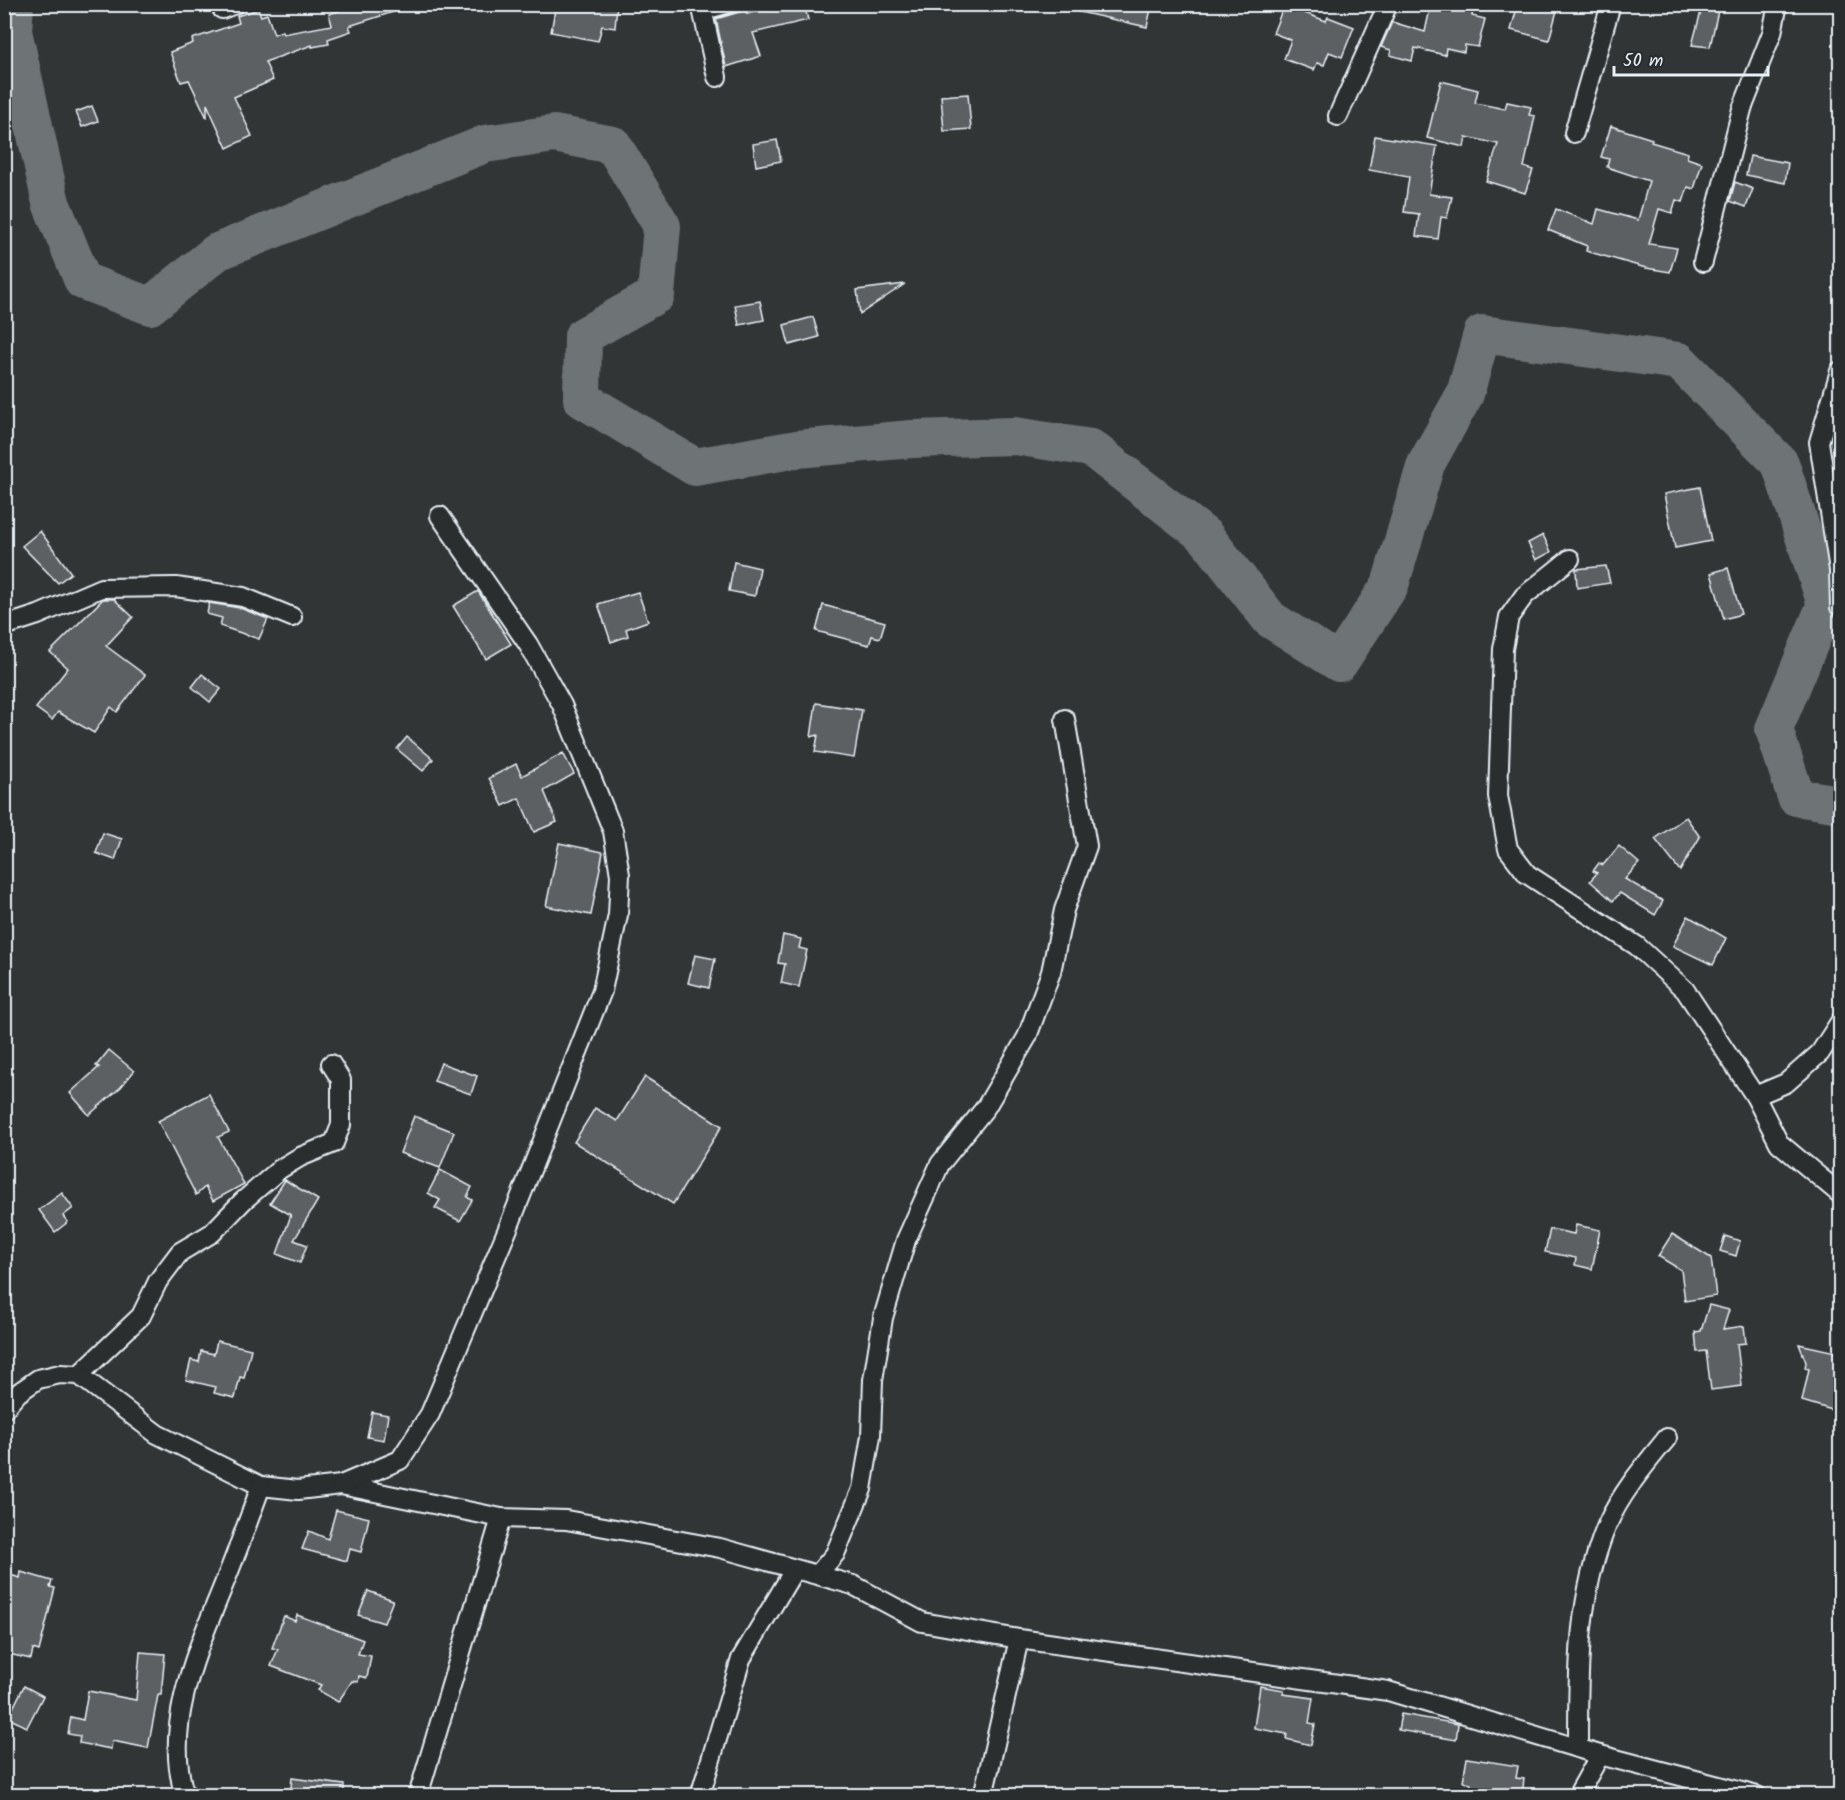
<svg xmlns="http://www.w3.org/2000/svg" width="1845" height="1800" viewBox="0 0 1845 1800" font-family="Kalam,sans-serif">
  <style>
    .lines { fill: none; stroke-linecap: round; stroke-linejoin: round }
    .river { stroke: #6e7376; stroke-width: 38 }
    .building { fill: #5c6063; stroke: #e8f1f8; stroke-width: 1.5 }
    .lane-casing { stroke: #e8f1f8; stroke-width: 14 }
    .street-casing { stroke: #e8f1f8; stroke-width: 22 }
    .lane { stroke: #2a2d2e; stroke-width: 9 }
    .street { stroke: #2a2d2e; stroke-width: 18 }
  </style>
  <rect width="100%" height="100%" fill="#323536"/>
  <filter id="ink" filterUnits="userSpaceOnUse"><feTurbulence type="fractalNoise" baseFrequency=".0167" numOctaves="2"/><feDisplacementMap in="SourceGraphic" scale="12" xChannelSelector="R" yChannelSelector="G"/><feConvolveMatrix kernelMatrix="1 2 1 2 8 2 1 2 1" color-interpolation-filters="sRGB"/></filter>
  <g filter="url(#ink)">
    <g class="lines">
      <polyline class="river" points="15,4 13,31 51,203 83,281 150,306 217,252 485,144 554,134 613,145 662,226 656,295 583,336 582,399 695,467 797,449 912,439 1015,436 1091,448 1205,536 1270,619 1339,663 1390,585 1426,464 1465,394 1482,334 1679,361 1780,463 1826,604 1774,729 1796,797 1840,804"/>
    </g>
    <g class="building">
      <polygon points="359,4 406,4 406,8 349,26 351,31 328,39 329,44 312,47 312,45 265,62 273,80 234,97 252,136 227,148 207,104 207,118 189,80 181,82 170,52 193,43 192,39 239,23 237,16 258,9 261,16 267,14 274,34 282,31 283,34 332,25 329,14"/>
      <polygon points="556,4 617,4 615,28 602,26 598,41 551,32"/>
      <polygon points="785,4 804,4 808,20 753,33 761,56 726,67 716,19 746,10 747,14"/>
      <polygon points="1076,4 1152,4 1147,27 1075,11"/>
      <polygon points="1431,4 1474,4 1472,16 1485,19 1478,47 1465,45 1464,52 1446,48 1445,55 1415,48 1412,61 1390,55 1391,50 1381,47 1392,22 1425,32"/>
      <polygon points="1518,4 1558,7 1549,40 1511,30"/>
      <polygon points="1703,4 1719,6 1710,47 1692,45"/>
      <polygon points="1283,8 1293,12 1294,9 1326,21 1328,17 1354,27 1342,57 1329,52 1324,65 1317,63 1314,70 1284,59 1291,40 1273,33"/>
      <polygon points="1441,81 1478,90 1475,103 1505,109 1507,102 1531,107 1529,115 1535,116 1524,167 1533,170 1525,193 1486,181 1498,144 1466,137 1464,147 1427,138"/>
      <polygon points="968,94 971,129 944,131 941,96"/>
      <polygon points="92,106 98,121 82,127 76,112"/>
      <polygon points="1611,126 1652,139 1651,142 1688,153 1687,158 1702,163 1694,189 1688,187 1683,202 1676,200 1672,213 1659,209 1649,244 1677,248 1670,272 1646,268 1586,251 1587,246 1548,230 1556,209 1594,224 1598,209 1638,220 1649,181 1607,167 1609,159 1601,157"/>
      <polygon points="1375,136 1437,146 1429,194 1452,197 1447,218 1441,217 1438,239 1416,236 1419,214 1404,212 1409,177 1369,170"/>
      <polygon points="777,140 781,161 756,166 753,144"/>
      <polygon points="1750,156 1788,163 1785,183 1746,175"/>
      <polygon points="1735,182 1753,189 1746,207 1730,201"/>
      <polygon points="905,284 860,314 857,290"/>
      <polygon points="760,301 764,320 739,325 735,305"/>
      <polygon points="813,317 819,337 789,345 784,325"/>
      <polygon points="1700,487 1711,541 1675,548 1664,494"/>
      <polygon points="40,531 71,573 58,583 22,546"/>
      <polygon points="1543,535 1551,552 1536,560 1528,543"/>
      <polygon points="734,562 760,568 755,596 729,591"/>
      <polygon points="1606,566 1610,583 1577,588 1576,569"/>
      <polygon points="1728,568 1741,614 1724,619 1711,573"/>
      <polygon points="478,591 511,644 486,659 453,606"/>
      <polygon points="638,592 648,621 626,629 628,636 611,642 598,604"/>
      <polygon points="103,599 114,599 133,617 106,646 145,675 117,712 111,707 94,733 58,712 52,720 36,708 68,668 50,652"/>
      <polygon points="209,603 240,608 268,619 259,639 220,626 222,618 207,614"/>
      <polygon points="823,605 885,622 880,638 872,636 869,645 816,631"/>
      <polygon points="202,674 221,689 210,702 192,687"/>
      <polygon points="816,703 862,710 854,758 815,752 818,735 811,737"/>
      <polygon points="407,737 433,759 423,771 397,749"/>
      <polygon points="563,753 574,774 544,791 557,822 534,832 519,798 503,806 489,778 516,764 522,776"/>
      <polygon points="1686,817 1700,837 1680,871 1655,839"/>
      <polygon points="103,833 122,839 115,860 96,853"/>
      <polygon points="559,843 603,852 591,915 546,906"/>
      <polygon points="1619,846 1639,863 1625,879 1663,901 1655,915 1620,893 1613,901 1590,881 1597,873 1593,871 1599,863 1603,865"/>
      <polygon points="1688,916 1726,938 1713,965 1673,946"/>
      <polygon points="783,935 801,939 799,948 807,950 799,987 781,983 785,964 778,963"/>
      <polygon points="695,955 715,959 709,988 688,983"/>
      <polygon points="109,1050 134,1071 121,1087 89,1115 70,1093 99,1067 96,1066"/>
      <polygon points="441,1063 477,1076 471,1094 434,1081"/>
      <polygon points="645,1077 722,1126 673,1204 574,1142 595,1108 617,1121"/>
      <polygon points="209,1094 229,1132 218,1137 244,1184 213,1201 205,1187 196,1195 158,1121"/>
      <polygon points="414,1116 454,1132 440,1168 400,1153"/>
      <polygon points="440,1170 472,1187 467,1197 472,1200 460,1221 435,1208 440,1200 428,1193"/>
      <polygon points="285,1180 318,1200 294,1240 307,1245 300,1263 277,1254 291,1215 270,1203"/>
      <polygon points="62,1193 73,1208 63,1216 68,1222 55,1232 39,1210"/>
      <polygon points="1576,1225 1600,1230 1592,1269 1575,1265 1576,1258 1545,1252 1550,1229 1574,1234"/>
      <polygon points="1672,1234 1711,1258 1716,1296 1685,1301 1681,1270 1658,1256"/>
      <polygon points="1725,1236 1740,1241 1736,1256 1720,1251"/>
      <polygon points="1709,1305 1729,1310 1723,1329 1744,1326 1746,1343 1737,1344 1742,1386 1711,1390 1706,1351 1697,1352 1695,1332 1701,1331"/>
      <polygon points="217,1341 251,1349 244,1378 240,1377 235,1398 214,1393 216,1387 186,1380 191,1360 199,1362 201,1351 214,1354"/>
      <polygon points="1799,1344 1840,1353 1840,1402 1834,1401 1832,1410 1802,1401 1809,1369 1805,1368 1806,1362"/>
      <polygon points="372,1412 388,1415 384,1440 367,1437"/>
      <polygon points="336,1510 369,1518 361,1552 350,1549 347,1561 302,1549 309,1531 328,1539"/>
      <polygon points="21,1572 52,1581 50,1587 55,1588 39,1651 33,1649 31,1659 4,1653 4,1620 9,1604 4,1602 4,1592 10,1575 20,1578"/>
      <polygon points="368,1591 393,1600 384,1623 358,1615"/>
      <polygon points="297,1615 363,1640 358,1654 371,1656 367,1678 359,1676 358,1682 352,1681 338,1702 318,1690 321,1685 271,1666 278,1649 272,1648 284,1616 295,1621"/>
      <polygon points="140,1652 165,1654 161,1695 158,1695 148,1748 112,1741 111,1749 79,1743 80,1736 68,1734 71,1717 83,1720 88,1691 136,1700"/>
      <polygon points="24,1686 43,1696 27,1727 8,1718"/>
      <polygon points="1260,1686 1284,1690 1283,1694 1313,1698 1309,1723 1315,1724 1311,1745 1286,1739 1287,1734 1254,1728"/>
      <polygon points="1401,1714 1458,1724 1456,1740 1398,1730"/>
      <polygon points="1467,1758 1518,1766 1516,1778 1524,1779 1522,1796 1469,1796 1471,1783 1463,1781"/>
      <polygon points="292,1778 344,1785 344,1796 290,1796"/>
    </g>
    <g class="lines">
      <defs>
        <polyline id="lane" points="703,15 743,4"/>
        <g id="street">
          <polyline points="701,4 717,77"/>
          <polyline points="222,9 235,4"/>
          <polyline points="1338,116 1388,4"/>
          <polyline points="1574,133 1611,4"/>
          <polyline points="1703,262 1742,109 1772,33 1778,4"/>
          <polyline points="1840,371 1819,442 1839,570 1840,607"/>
          <polyline points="1570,559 1524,596 1509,617 1503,649 1498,796 1508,849 1527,874 1637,946 1685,990 1755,1096 1779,1143 1840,1194"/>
          <polyline points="4,626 38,615 101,588 176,587 243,597 292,617"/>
          <polyline points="1755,1096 1786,1083 1820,1053 1840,1022"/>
          <polyline points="79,1375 141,1316 158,1281 180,1252 212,1233 243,1201 280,1169 300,1157 334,1143 341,1125 341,1080 331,1064"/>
          <polyline points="4,1409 18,1393 38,1379 60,1374 79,1375 157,1434 261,1486 298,1490 341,1485 501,1518 566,1520 720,1548 853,1585 922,1622 1019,1639 1388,1691 1600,1755 1757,1796"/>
          <polyline points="341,1485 400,1460 430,1414 509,1226 602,991 618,915 620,875 613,831 562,705 528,644 440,516"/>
          <polyline points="818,1574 835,1554 862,1489 871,1436 873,1380 883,1318 906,1240 940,1164 986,1107 1027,1037 1051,972 1064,910 1087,846 1065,719"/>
          <path d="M1578,1748c0,-75 -1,-151 29,-223 14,-32 38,-60 60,-87"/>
          <path d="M185,1796c-23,-71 13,-147 39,-212 13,-32 25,-65 37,-98"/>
          <polyline points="418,1796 501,1518"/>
          <polyline points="700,1796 741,1659 794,1570"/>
          <polyline points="983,1796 1019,1639"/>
          <polyline points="1577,1796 1600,1755"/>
        </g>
      </defs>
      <use href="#lane" class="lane-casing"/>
      <use href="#street" class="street-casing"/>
      <use href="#lane" class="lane"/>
      <use href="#street" class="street"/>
    </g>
  </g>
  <rect width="1845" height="1800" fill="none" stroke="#2a2d2e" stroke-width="24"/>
  <rect x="12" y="12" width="1821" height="1776" fill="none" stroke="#e8f1f8" stroke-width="2" filter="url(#ink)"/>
  <path d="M1614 66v9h154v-9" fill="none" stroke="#e8f1f8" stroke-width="3"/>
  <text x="1623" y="66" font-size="18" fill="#e8f1f8" stroke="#2a2d2e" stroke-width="4.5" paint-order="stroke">50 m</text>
</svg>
